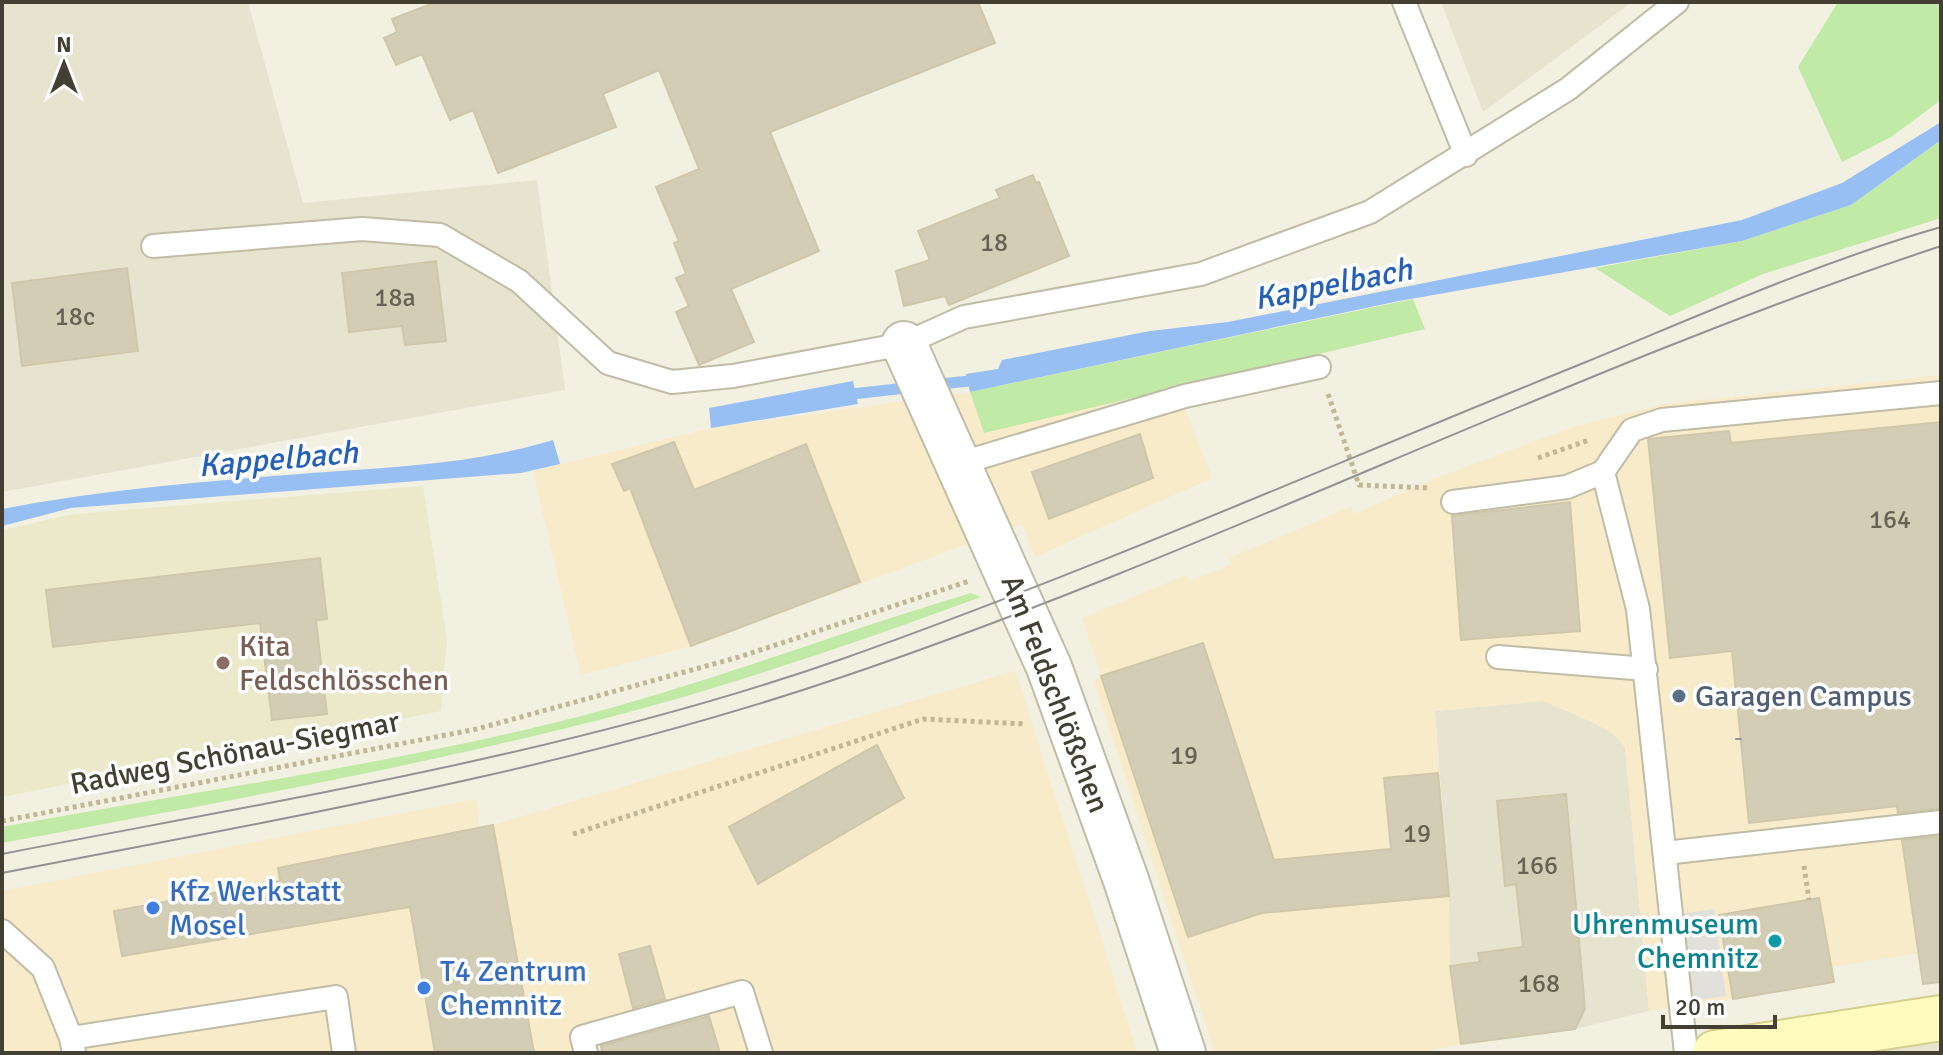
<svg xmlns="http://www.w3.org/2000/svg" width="1943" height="1055" viewBox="0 0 1943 1055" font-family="Signika,sans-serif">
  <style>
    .residential { fill: #e6e3cf }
    .commercial { fill: #f7ebca }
    .education { fill: #ece9ca }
    .green { fill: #c0eaa6 }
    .parking { fill: #e2e0db }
    .water { fill: #98bff4 }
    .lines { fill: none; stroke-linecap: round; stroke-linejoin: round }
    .stream { stroke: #98bff4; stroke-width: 11 }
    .building { fill: #d3cdb6; stroke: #cfc7a9; stroke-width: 2 }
    .service-casing { stroke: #c0bca6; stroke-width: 26 }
    .minor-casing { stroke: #c0bca6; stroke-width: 48 }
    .secondary-casing { stroke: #d5cf8d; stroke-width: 48 }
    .path { stroke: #c0b894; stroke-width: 5; stroke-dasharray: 4 4; stroke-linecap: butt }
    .service { stroke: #fff; stroke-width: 22 }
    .minor { stroke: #fff; stroke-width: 44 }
    .secondary { stroke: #fffabe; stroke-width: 44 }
    .tram { stroke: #939393; stroke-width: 2 }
    .education-dot { fill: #8d6e63; stroke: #fff; stroke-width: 3 }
    .service-dot { fill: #5c6f8a; stroke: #fff; stroke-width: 3 }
    .shop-dot { fill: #3f7fe0; stroke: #fff; stroke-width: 3 }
    .culture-dot { fill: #0f9aa8; stroke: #fff; stroke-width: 3 }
    .labels { text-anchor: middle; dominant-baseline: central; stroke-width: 7; stroke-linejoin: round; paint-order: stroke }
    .number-label { font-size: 26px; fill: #676253 }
    .education-label { font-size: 30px; fill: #785e54; stroke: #fff; text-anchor: start }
    .street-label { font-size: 30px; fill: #433f32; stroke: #fff }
    .service-label { font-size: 30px; fill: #4e5e75; stroke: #fff; text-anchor: start }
    .shop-label { font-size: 30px; fill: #366cbe; stroke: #fff; text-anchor: start }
    .culture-label { font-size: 30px; fill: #0d838f; stroke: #fff; text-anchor: end }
    .water-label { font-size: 32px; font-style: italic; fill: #2560b5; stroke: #fff }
  </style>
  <rect width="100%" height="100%" fill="#f2f0e1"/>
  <g class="residential">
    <polygon points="2,2 248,2 303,203 537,180 565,390 2,492"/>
    <polygon points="1441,2 1632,2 1483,112"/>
    <polygon points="1544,701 1594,723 1612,733 1625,747 1649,1011 1575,1029 1461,1044 1450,966 1449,896 1435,711"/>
    <polygon points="1941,1030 1941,1053 1805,1053"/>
  </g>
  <g class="commercial">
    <polygon points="1941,375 1941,950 1831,967 1834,983 1649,1011 1625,747 1612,733 1594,723 1544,701 1435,711 1449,896 1450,966 1461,1044 1419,1053 1215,1053 1094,682 1101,675 1082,618 1186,575 1190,581 1232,564 1229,558 1351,507 1354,514 1436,478 1573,427 1665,404"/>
    <polygon points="1177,387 1212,478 1035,557 1022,524 688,647 581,675 533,471 711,428 970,392 984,433"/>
    <polygon points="1015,671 1138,1053 2,1053 2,891 476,799 480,827 493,825"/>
  </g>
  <polygon class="education" points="423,486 447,640 441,711 2,797 2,530 73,514"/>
  <g class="green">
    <polygon points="1838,2 1941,2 1941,100 1891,137 1842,162 1798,67"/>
    <polygon points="1941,140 1941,218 1763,274 1670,316 1595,268 1742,241 1851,205"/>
    <polygon points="1413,299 1425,329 984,433 970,392"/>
    <path d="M971,593l10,4c-144,53 -289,102 -439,137 -178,43 -360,75 -540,109v-16c183,-34 367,-59 547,-103 144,-35 281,-89 422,-131z"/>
  </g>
  <polygon class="parking" points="1714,909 1726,996 1689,1001 1678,914"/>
  <g class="water">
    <polygon points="1941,122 1941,140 1851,205 1742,241 1399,301 970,392 966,374 998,369 1002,360 1150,331 1228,322 1742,220 1842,183"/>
    <polygon points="853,381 858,404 711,428 709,408"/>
    <path d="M553,440l7,24 -39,9 -450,35 -69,18v-17c102,-20 207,-28 310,-36 81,-6 163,-9 241,-33z"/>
  </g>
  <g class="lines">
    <g class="stream">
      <polyline points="932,385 978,380"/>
      <polyline points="844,395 914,387"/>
    </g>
  </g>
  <g class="building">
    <polygon points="436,2 978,2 995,43 770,132 819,251 731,289 754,342 699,365 676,312 689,306 676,278 686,274 674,243 679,241 656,187 699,169 659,70 603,94 616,127 498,173 473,110 450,120 422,54 396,65 384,38 397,32 392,19"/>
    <polygon points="1033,175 1036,183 1039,182 1069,256 949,305 945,296 904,306 896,271 930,260 918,231 1000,198 996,190"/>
    <polygon points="436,261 446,341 405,345 402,326 349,332 342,273"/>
    <polygon points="127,268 138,351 22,366 12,283"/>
    <polygon points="1941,422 1941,808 1898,813 1897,806 1749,823 1732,651 1670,658 1648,439 1729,431 1731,443"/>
    <polygon points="1140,434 1153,478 1049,519 1032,472"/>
    <polygon points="674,442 694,490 806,444 860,582 691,646 630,488 624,491 612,464"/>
    <polygon points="1570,502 1580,631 1461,640 1452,516"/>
    <polygon points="320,558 327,619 316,620 327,714 272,720 260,623 53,647 46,590"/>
    <polygon points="1203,643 1274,860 1391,849 1384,778 1438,773 1449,896 1262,913 1188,937 1101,676"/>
    <polygon points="877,745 904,798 758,884 729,827"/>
    <polygon points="1566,794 1585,1009 1575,1029 1461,1044 1450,966 1480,962 1478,953 1523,947 1516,884 1505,886 1497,801"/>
    <polygon points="493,825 534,1053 435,1053 410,907 122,956 114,911 280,881 278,868"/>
    <polygon points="1941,836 1941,982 1923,984 1902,840"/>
    <polygon points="1819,898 1834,982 1733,999 1719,915"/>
    <polygon points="650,946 665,999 633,1008 619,954"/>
    <polygon points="709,1016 720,1053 602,1053 601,1046"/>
  </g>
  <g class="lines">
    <defs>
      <g id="service">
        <polyline points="1404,2 1466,155"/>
        <polyline points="153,246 362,229 440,235 519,281 608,363 672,382 733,376 904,344 964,317 1201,274 1370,212 1568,89 1677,2"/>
        <polyline points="958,464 1185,396 1319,367"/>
        <polyline points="1453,502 1567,487 1603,472"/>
        <polyline points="1498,657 1646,669"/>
        <polyline points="1665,853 1941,822"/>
        <polyline points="2,931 43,968 71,1038"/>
        <polyline points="74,1053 71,1038 336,997 344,1053"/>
        <polyline points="586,1053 582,1037 742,992 761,1053"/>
        <polyline points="1686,1053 1638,609 1603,472 1632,430 1662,420 1941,393"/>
      </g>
      <polyline id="minor" points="904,344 1049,667 1126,880 1183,1053"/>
      <polyline id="secondary" points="1715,1053 1941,1018"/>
    </defs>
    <use href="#service" class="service-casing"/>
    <use href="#minor" class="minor-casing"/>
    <use href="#secondary" class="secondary-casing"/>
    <g class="path">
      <polyline points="1328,394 1359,485 1430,488"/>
      <polyline points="1538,458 1589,440"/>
      <polyline points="2,821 477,729 739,657 969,581"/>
      <polyline points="573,834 923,719 1026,724"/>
      <polyline points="1804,866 1809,900"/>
    </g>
    <use href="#service" class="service"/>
    <use href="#minor" class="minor"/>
    <use href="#secondary" class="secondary"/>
    <g class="tram">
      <polyline points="1736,739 1741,739"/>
      <path d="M2,854c281,-55 568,-100 840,-195 251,-89 496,-197 744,-297 117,-48 233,-100 355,-135"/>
      <path d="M2,873c282,-55 567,-103 840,-196 373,-126 725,-307 1099,-431"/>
    </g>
  </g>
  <circle class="education-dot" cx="223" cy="663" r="8"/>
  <circle class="service-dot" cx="1679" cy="696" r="8"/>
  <g class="shop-dot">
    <circle cx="153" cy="908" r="8"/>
    <circle cx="424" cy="988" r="8"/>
  </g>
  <circle class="culture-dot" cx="1775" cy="941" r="8"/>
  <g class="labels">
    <g class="number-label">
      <text x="994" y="243">18</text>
      <text x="395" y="298">18a</text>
      <text x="75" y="317">18c</text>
      <text x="1890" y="520">164</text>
      <text x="1184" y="756">19</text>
      <text x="1417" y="834">19</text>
      <text x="1537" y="866">166</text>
      <text x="1539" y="984">168</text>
    </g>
    <g class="education-label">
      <text x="239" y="646">Kita<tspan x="239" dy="34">Feldschlösschen</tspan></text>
    </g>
    <g class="street-label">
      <text transform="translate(1055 694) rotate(69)">Am Feldschlößchen</text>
      <text transform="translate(235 753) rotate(-11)">Radweg Schönau-Siegmar</text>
    </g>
    <g class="service-label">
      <text x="1695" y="696">Garagen Campus</text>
    </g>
    <g class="shop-label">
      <text x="169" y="891">Kfz Werkstatt<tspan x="169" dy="34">Mosel</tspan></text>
      <text x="440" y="971">T4 Zentrum<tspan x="440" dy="34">Chemnitz</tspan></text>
    </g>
    <g class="culture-label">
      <text x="1759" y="924">Uhrenmuseum<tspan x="1759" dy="34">Chemnitz</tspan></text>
    </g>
    <g class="water-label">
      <text transform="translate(1333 284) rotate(-11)">Kappelbach</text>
      <text transform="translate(278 459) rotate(-5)">Kappelbach</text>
    </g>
  </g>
  <rect width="1943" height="1055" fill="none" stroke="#433f32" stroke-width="8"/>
  <g transform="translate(64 64)" stroke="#ffffff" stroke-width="6" paint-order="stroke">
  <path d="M0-6L14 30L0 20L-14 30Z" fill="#433f32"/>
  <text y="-12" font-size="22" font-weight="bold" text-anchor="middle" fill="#433f32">N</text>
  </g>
  <path d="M1663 1015v12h112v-12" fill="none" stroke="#433f32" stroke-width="4"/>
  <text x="1675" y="1015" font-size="24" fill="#433f32" stroke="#ffffff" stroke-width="6" paint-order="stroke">20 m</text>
</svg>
